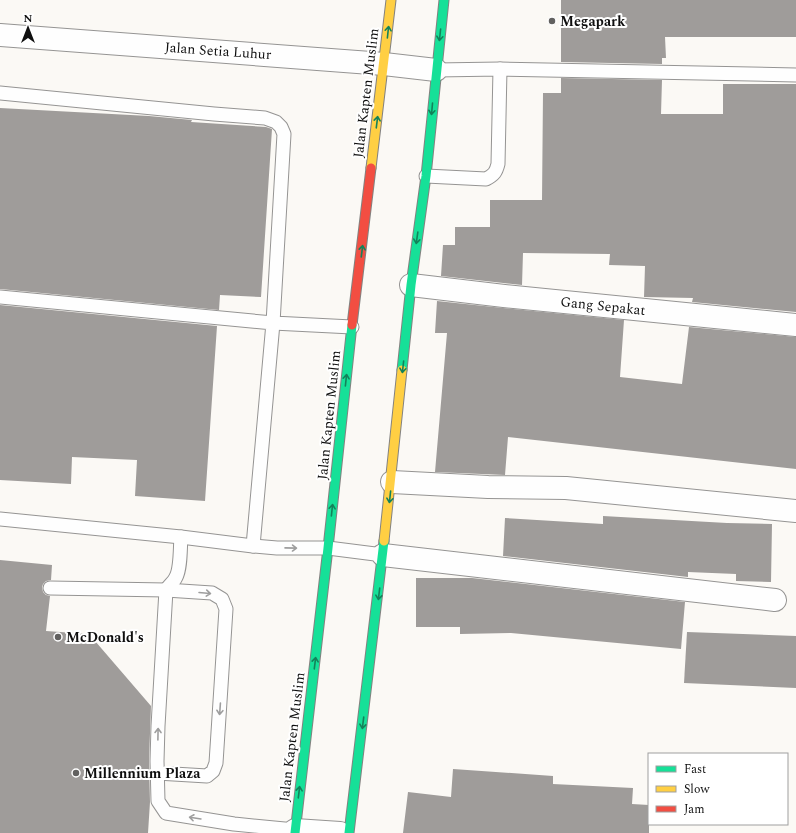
<svg xmlns="http://www.w3.org/2000/svg" width="796" height="833" viewBox="0 0 796 833" font-family="Spectral,serif">
  <style>
    .building { fill: #9f9c9a }
    .lines { fill: none; stroke-linecap: round; stroke-linejoin: round }
    .lane-casing { stroke: #959493; stroke-width: 15 }
    .street-casing { stroke: #959493; stroke-width: 24 }
    .fast-casing { stroke: #838280; stroke-width: 11 }
    .slow-casing { stroke: #838280; stroke-width: 11 }
    .jam-casing { stroke: #838280; stroke-width: 11 }
    .lane { stroke: #fefefe; stroke-width: 13 }
    .street { stroke: #fefefe; stroke-width: 22 }
    .fast { stroke: #16e098; stroke-width: 9 }
    .slow { stroke: #ffcf43; stroke-width: 9 }
    .jam { stroke: #f24e42; stroke-width: 9 }
    .oneway { stroke: #13825a }
    .oneway2 { stroke: #9e9e9e }
    .poi-dot { fill: #626160; stroke: #fff; stroke-width: 1.5 }
    .labels { text-anchor: middle; dominant-baseline: central; stroke-width: 4; stroke-linejoin: round; paint-order: stroke }
    .poi-label { font-size: 14px; font-weight: bold; fill: #0f0f0f; stroke: #fff; text-anchor: start }
    .street-label { font-size: 14px; fill: #0f0f0f; stroke: #fff }
  </style>
  <rect width="100%" height="100%" fill="#fbf9f5"/>
  <g class="building">
    <polygon points="561,0 796,0 796,37 665,37 666,58 662,58 662,64 561,62"/>
    <polygon points="561,78 662,80 661,114 723,114 723,84 796,84 796,312 692,302 693,298 644,297 645,266 609,265 610,254 523,253 522,285 441,276 443,245 455,245 455,227 490,227 490,200 542,200 543,93 561,93"/>
    <polygon points="0,108 149,116 192,120 191,122 266,127 272,129 261,297 220,295 219,310 0,289"/>
    <polygon points="437,301 503,308 624,320 620,377 682,384 689,327 796,337 796,469 508,437 505,475 435,472 447,333 435,333"/>
    <polygon points="0,305 217,326 205,501 135,496 137,460 72,457 71,484 0,480"/>
    <polygon points="603,516 727,523 772,524 771,582 736,581 736,574 688,572 688,577 503,556 505,518 603,524"/>
    <polygon points="0,560 52,565 51,580 46,581 43,584 42,587 43,592 46,595 50,596 46,631 89,634 151,706 149,761 150,802 148,833 0,833"/>
    <polygon points="416,578 472,578 685,602 681,649 511,633 460,634 460,627 416,627"/>
    <polygon points="687,632 796,636 796,688 684,683"/>
    <polygon points="453,769 553,776 553,784 633,788 632,804 649,805 649,833 403,833 408,792 451,797"/>
  </g>
  <g class="lines">
    <defs>
      <g id="lane">
        <polyline points="436,70 500,69 796,75"/>
        <polyline points="0,93 214,114 265,118 276,122 281,127 284,134 273,323 352,327"/>
        <path d="M426,176l60,3c8,-4 10,-7 12,-15l2,-95"/>
        <polyline points="0,297 273,323 253,546"/>
        <polyline points="0,519 181,537 253,546 277,548 328,548 383,555"/>
        <path d="M181,537c-1,11 0,31 -5,40 -2,5 -7,8 -10,13l-8,136 -1,35 1,40 8,12 68,11 61,6"/>
        <polyline points="50,588 166,590 212,593 222,599 226,609 216,763 213,771 207,776 157,773"/>
      </g>
      <g id="street">
        <polyline points="0,35 384,64 436,70"/>
        <polyline points="411,285 504,296 796,325"/>
        <polyline points="392,482 488,487 566,488 796,511"/>
        <polyline points="383,555 775,600"/>
        <polyline points="295,830 340,833"/>
      </g>
      <g id="fast">
        <polyline points="402,370 411,285 426,176 444,0"/>
        <polyline points="295,833 328,548 352,325"/>
        <polyline points="349,833 384,541"/>
      </g>
      <g id="slow">
        <polyline points="371,168 391,0"/>
        <polyline points="384,541 402,370"/>
      </g>
      <polyline id="jam" points="352,325 371,168"/>
    </defs>
    <use href="#lane" class="lane-casing"/>
    <use href="#street" class="street-casing"/>
    <use href="#fast" class="fast-casing"/>
    <use href="#slow" class="slow-casing"/>
    <use href="#jam" class="jam-casing"/>
    <use href="#lane" class="lane"/>
    <use href="#street" class="street"/>
    <use href="#fast" class="fast"/>
    <use href="#slow" class="slow"/>
    <use href="#jam" class="jam"/>
  </g>
  <defs><path id="oneway-shaft" d="M-6 0H5M1.5-3L5.5 0L1.5 3" fill="none" stroke-width="1.6" stroke-linecap="round" stroke-linejoin="round"/></defs>
  <g class="oneway">
    <use href="#oneway-shaft" transform="translate(388 32) rotate(-84)"/>
    <use href="#oneway-shaft" transform="translate(440 35) rotate(96)"/>
    <use href="#oneway-shaft" transform="translate(432 109) rotate(95)"/>
    <use href="#oneway-shaft" transform="translate(377 122) rotate(-83)"/>
    <use href="#oneway-shaft" transform="translate(417 238) rotate(98)"/>
    <use href="#oneway-shaft" transform="translate(362 251) rotate(-83)"/>
    <use href="#oneway-shaft" transform="translate(403 367) rotate(96)"/>
    <use href="#oneway-shaft" transform="translate(346 380) rotate(-84)"/>
    <use href="#oneway-shaft" transform="translate(390 497) rotate(96)"/>
    <use href="#oneway-shaft" transform="translate(332 510) rotate(-84)"/>
    <use href="#oneway-shaft" transform="translate(379 594) rotate(97)"/>
    <use href="#oneway-shaft" transform="translate(315 663) rotate(-83)"/>
    <use href="#oneway-shaft" transform="translate(363 723) rotate(97)"/>
    <use href="#oneway-shaft" transform="translate(299 792) rotate(-83)"/>
  </g>
  <g class="oneway2">
    <use href="#oneway-shaft" transform="translate(291 548) rotate(1)"/>
    <use href="#oneway-shaft" transform="translate(205 593) rotate(5)"/>
    <use href="#oneway-shaft" transform="translate(220 709) rotate(94)"/>
    <use href="#oneway-shaft" transform="translate(158 734) rotate(-89)"/>
    <use href="#oneway-shaft" transform="translate(195 818) rotate(-171)"/>
  </g>
  <g class="poi-dot">
    <circle cx="552" cy="21" r="4"/>
    <circle cx="58" cy="637" r="4"/>
    <circle cx="76" cy="773" r="4"/>
  </g>
  <g class="labels">
    <g class="poi-label">
      <text x="560" y="21">Megapark</text>
      <text x="66" y="637">McDonald's</text>
      <text x="84" y="773">Millennium Plaza</text>
    </g>
    <g class="street-label">
      <text transform="translate(218 51) rotate(4)">Jalan Setia Luhur</text>
      <text transform="translate(366 93) rotate(-83)">Jalan Kapten Muslim</text>
      <text transform="translate(603 306) rotate(6)">Gang Sepakat</text>
      <text transform="translate(329 415) rotate(-84)">Jalan Kapten Muslim</text>
      <text transform="translate(292 737) rotate(-83)">Jalan Kapten Muslim</text>
    </g>
  </g>
  <rect x="648" y="753" width="140" height="72" fill="#ffffff" stroke="#9f9f9f"/>
  <rect x="656" y="766" width="20" height="6" fill="#16e098" stroke="#9f9f9f"/>
  <text x="684" y="773" font-size="12" fill="#0f0f0f">Fast</text>
  <rect x="656" y="786" width="20" height="6" fill="#ffcf43" stroke="#9f9f9f"/>
  <text x="684" y="793" font-size="12" fill="#0f0f0f">Slow</text>
  <rect x="656" y="806" width="20" height="6" fill="#f24e42" stroke="#9f9f9f"/>
  <text x="684" y="813" font-size="12" fill="#0f0f0f">Jam</text>
  <g transform="translate(28 28)" stroke="#ffffff" stroke-width="3" paint-order="stroke">
  <path d="M0-3L7 15L0 10L-7 15Z" fill="#0f0f0f"/>
  <text y="-6" font-size="11" font-weight="bold" text-anchor="middle" fill="#0f0f0f">N</text>
  </g>
</svg>
